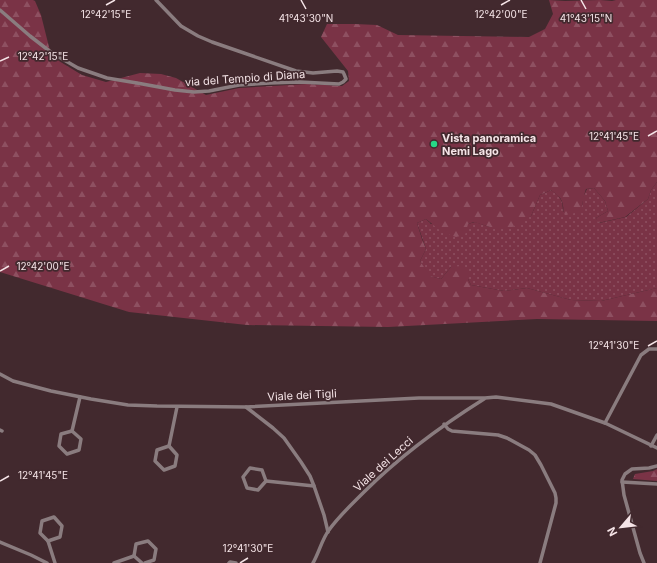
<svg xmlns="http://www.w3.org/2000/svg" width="657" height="563" viewBox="0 0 657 563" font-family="Inter,sans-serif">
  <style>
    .grass { fill: url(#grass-dots) }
    .forest { fill: url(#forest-firs) }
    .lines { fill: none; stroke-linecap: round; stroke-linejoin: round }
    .street { stroke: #8a7c7f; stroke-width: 3.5 }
    .ticks { fill: none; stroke: #f5e4e7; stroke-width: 1.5 }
    .poi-dot { fill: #26d886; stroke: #42292e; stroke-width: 1.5 }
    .labels { text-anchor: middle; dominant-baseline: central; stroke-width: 3.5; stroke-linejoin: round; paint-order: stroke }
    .street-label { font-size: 11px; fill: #f5e4e7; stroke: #42292e }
    .poi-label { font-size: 11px; font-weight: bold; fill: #f5e4e7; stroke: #42292e; text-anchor: start }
    .ticks-label { font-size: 10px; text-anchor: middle; fill: #f5e4e7; stroke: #42292e; stroke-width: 3.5; stroke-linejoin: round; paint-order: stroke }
  </style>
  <defs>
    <pattern id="grass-dots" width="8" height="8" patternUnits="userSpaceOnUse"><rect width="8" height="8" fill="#7a3346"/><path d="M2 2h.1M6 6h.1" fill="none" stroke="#8e5061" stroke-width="1.8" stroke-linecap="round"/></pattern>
    <pattern id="forest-firs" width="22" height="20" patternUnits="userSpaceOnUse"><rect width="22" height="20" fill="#7a3346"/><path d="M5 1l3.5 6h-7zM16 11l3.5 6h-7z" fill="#8e5061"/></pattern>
  </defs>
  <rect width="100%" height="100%" fill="#42292e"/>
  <path class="grass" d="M657,182v106l-56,13 -30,-1 -44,-12 -23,3 -33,-6 -3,-6 -17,-12 -10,12 -12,-3 -9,-15 6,-12 -9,-26 9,-4 5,5h37l7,-2 15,5 41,-11 9,-21 11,-5c9,6 12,10 12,22l19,-6 1,-9 4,-8 7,-1 11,13 3,10 -12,7 3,5 27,-6 22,-18 3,-9z"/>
  <g class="forest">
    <path d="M0,0h33l2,1 6,14 8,32 5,11 28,17 24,7 34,-9 21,1 15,4 30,17 33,-7 68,-4 35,2 7,-5 -1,-10 -27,-34 6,-13h28l22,1 21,10 131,2 16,-8 8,-15 -4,-14 16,1 35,-1 12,1 4,-1h41v182l-6,8 -3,9 -23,18 -27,6 -2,-5 12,-7 -3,-10 -11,-13 -8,1c-3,8 -3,15 -6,23l-15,3c-3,-4 -1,-5 -2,-9 -1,-9 -6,-11 -12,-16l-11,5 -9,21 -22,13 -19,-2 -16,-5 -6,2 -3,11 -9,2 -14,-5 -16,-13 -9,4 5,16 4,10 -6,12 10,15 11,3 10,-12 11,-1 7,5 -1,8 3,6 33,6 23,-3 44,12 30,1 56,-13v33l-120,-2 -149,8 -141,-2 -118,-13 -129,-40z"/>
    <polygon points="657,469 657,481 633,479 635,474 653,471"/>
  </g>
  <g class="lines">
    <g class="street">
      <polyline points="0,10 30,36 52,53 78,68 107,78 137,83 175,90 194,92 209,91 239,85 270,83 300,82 339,84 343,82 346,79 344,74 343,72 337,71 313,73 296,71 212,42 198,36 181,26 156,0"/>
      <polyline points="0,374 13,381 51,391 91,399 128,405 157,406 246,407 419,398 485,398 496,397 551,404 605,423 657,448"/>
      <polyline points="246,407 273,428 284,438 301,462 310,476 314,486 324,515 328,532"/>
      <polyline points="605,423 641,355 649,349 657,349"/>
      <polyline points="444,424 448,429 452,431 498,435 507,438 529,450 535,455 541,465 555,493 556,498 556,503 540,563"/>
      <polyline points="0,430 2,431"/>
      <polygon points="72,431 81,439 79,450 67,454 59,446 61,434"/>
      <polyline points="72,431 80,397"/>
      <polygon points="169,446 177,455 175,466 164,470 155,461 157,450"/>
      <polyline points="169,446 177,407"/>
      <polyline points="651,446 657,435"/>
      <polygon points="250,468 262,470 266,481 258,490 247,488 243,477"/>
      <polyline points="266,481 314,486"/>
      <polyline points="622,482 657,484"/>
      <polygon points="54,517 62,526 60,537 48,541 40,533 42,521"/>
      <polyline points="48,541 55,563"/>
      <polyline points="0,542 31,555 47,563"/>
      <polyline points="134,556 136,544 148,541 156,549 154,560 145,563"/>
      <polyline points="134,556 142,563"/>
      <polyline points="114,563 134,556"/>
      <polyline points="229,563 230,562 236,563"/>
      <path d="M313,563c6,-10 9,-24 16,-33 10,-14 23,-26 35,-38 36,-36 77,-66 120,-93"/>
      <polyline points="644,563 640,553 624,495 622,480 625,474 632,469 649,468 657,466"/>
    </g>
  </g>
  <path class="ticks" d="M301,0l5,9M581,0l5,9M106,5l9,-5M501,5l9,-5M0,61l9,-4M648,136l9,-5M0,271l9,-5M648,346l9,-5M0,481l9,-5M240,563l8,-5"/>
  <circle class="poi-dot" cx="434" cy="144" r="4"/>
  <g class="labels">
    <g class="street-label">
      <text transform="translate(245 78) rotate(-4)">via del Tempio di Diana</text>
      <text transform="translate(302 395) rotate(-3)">Viale dei Tigli</text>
      <text transform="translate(383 464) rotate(-42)">Viale dei Lecci</text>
    </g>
    <g class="poi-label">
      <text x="442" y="138">Vista panoramica<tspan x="442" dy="13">Nemi Lago</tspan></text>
    </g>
  </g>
  <g class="ticks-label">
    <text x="106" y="18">12°42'15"E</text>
    <text x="501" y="18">12°42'00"E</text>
    <text x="306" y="22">41°43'30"N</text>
    <text x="586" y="22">41°43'15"N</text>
    <text x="43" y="60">12°42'15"E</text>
    <text x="614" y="140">12°41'45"E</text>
    <text x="43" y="270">12°42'00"E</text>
    <text x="614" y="349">12°41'30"E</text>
    <text x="43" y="479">12°41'45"E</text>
    <text x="248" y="552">12°41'30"E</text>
  </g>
  <g transform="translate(621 527) rotate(242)" stroke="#42292e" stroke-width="3" paint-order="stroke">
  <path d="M0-3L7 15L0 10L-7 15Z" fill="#f5e4e7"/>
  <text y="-6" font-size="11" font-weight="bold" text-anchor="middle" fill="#f5e4e7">N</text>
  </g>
</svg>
